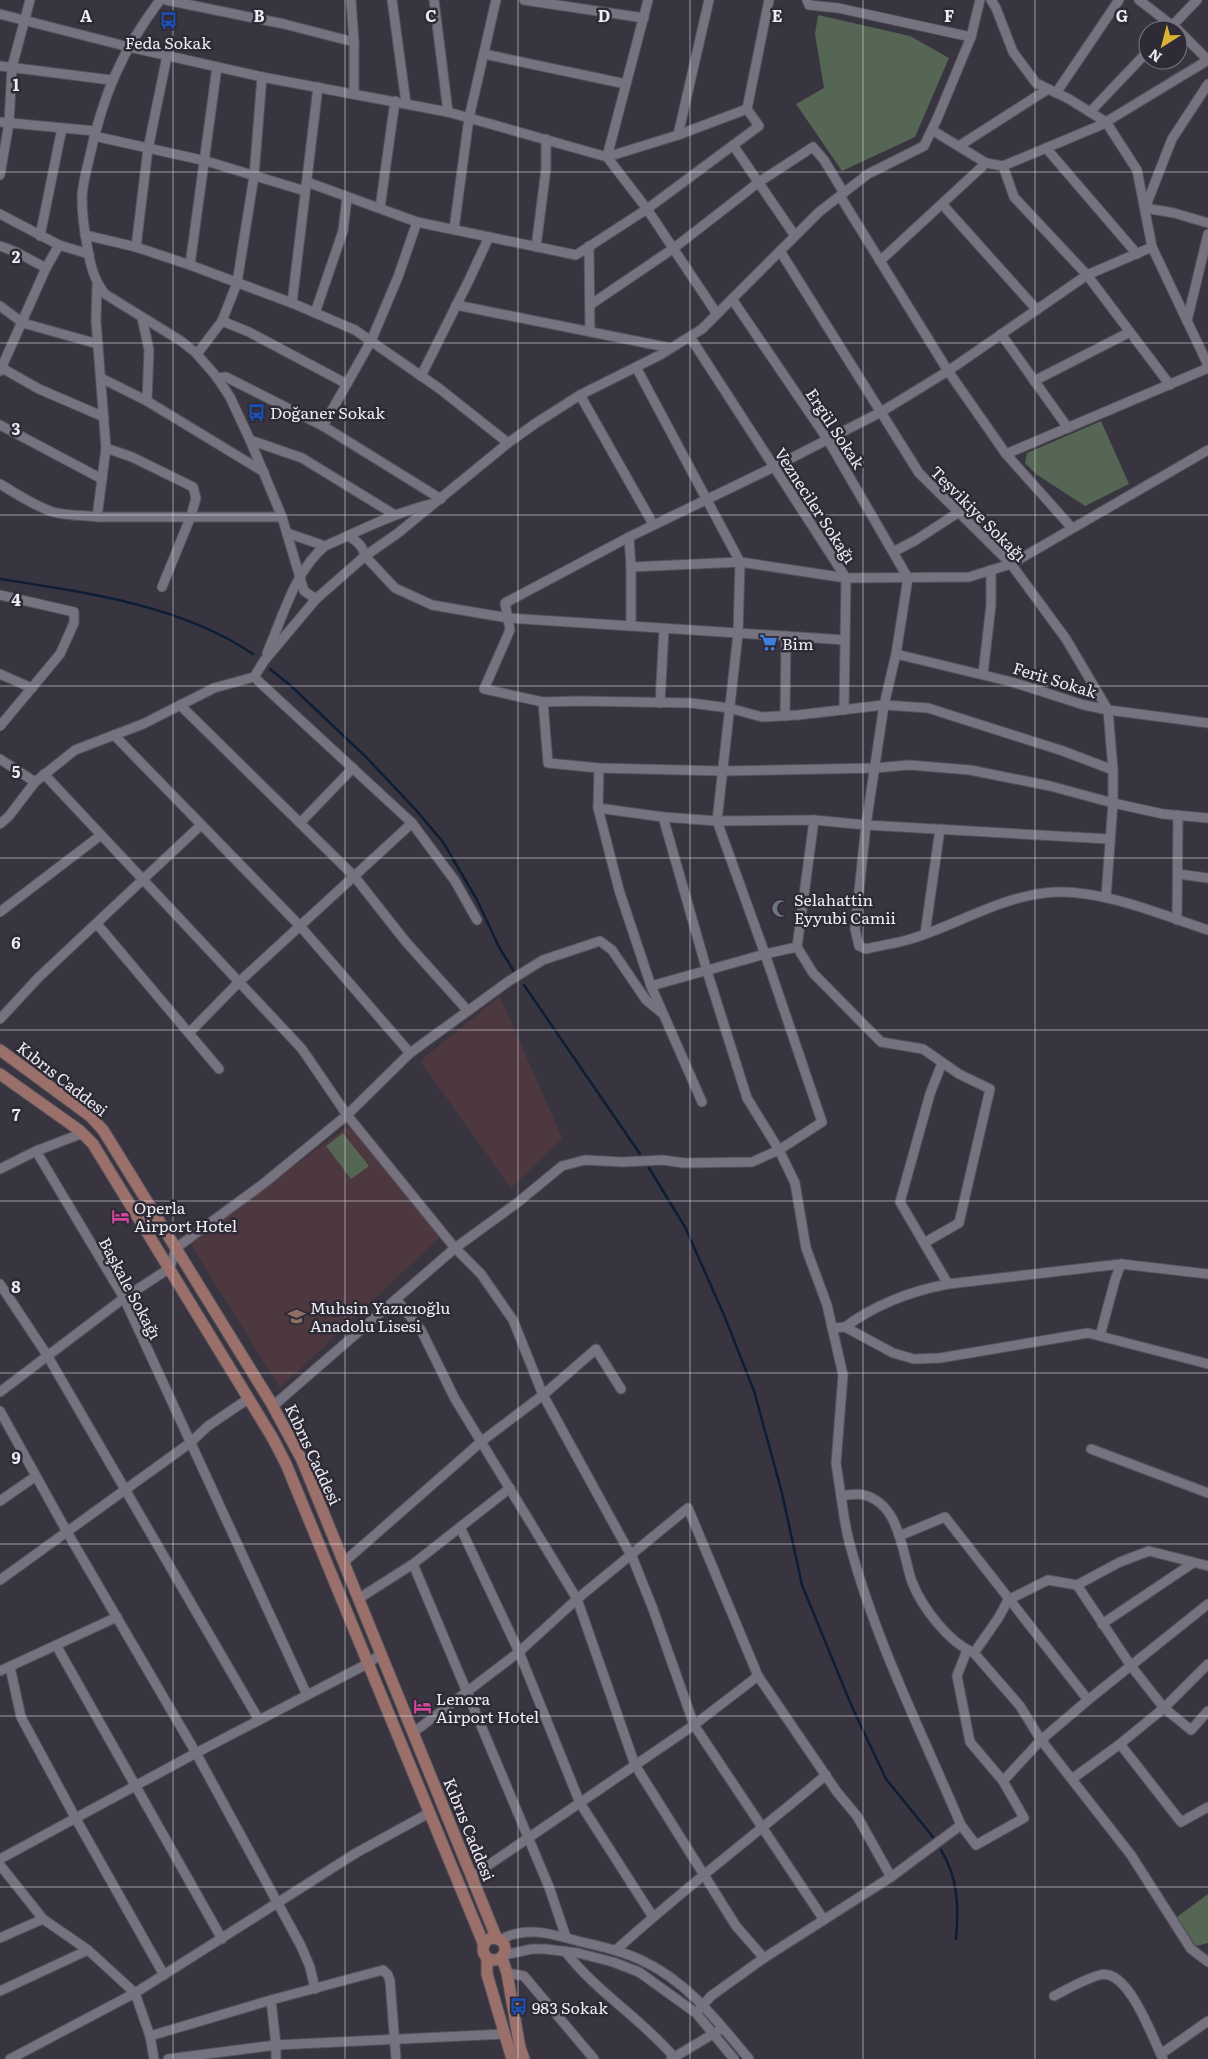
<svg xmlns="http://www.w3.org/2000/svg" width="1208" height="2059" viewBox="0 0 1208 2059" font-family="Literata,serif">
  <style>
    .education { fill: #4c383e }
    .green { fill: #556654 }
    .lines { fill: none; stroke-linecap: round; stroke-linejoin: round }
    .stream { stroke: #0e1d36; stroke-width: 2.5 }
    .minor-casing { stroke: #55525c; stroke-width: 11 }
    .major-casing { stroke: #55525c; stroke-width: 13 }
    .minor { stroke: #76727f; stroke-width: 9 }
    .major { stroke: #9c706a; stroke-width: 11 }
    .grid { fill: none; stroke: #edebf3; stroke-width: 1; stroke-opacity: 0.55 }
    .labels { text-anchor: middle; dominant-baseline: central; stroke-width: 5; stroke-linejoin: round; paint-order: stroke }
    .poi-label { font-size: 16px; fill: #edebf3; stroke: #2e2a36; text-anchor: start }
    .street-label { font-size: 16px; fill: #edebf3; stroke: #2e2a36 }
    .grid-label { font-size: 16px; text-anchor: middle; font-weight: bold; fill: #edebf3; stroke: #2e2a36; stroke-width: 5; stroke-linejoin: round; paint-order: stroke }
  </style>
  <rect width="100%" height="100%" fill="#383540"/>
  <g class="education">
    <polygon points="500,996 562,1138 511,1188 420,1061"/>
    <polygon points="351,1124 441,1236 280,1388 190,1243"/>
  </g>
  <g class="green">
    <polygon points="818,15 910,36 949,58 915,137 842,171 796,104 824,88 815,34"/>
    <polygon points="1101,421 1129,484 1085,506 1036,474 1025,463 1027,453"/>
    <polygon points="343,1133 369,1166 351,1179 326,1146"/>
    <polygon points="1208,1894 1208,1943 1196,1946 1177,1917"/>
  </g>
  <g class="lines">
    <g class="stream">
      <path d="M0,579c84,13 181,26 253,75"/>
      <polyline points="270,669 291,686 367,758 415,809 443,842 477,900 499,947 515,973"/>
      <polyline points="524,985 640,1154"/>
      <polyline points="649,1168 685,1227 724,1315 754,1391 782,1493 802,1585 852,1707 886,1779 933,1837"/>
      <path d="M941,1850c17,27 18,58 15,89"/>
    </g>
    <defs>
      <g id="minor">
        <path d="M160,0c-38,51 -56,92 -70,155 -3,13 -7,27 -8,41 0,16 2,33 5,49 3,18 6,34 18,49l76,47 14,11 21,24 14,21 20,43 32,77 22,74 12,8 49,-43 33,-23 110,-90 28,-20 44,-28 80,-40 42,-26 117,-117 49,-38 56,-28 13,-27 34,-82 9,-37"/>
        <polyline points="166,0 284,24 354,42"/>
        <polyline points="351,0 354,42 354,93"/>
        <polyline points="392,0 406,103"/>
        <polyline points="434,0 448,112"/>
        <polyline points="524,0 644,18"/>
        <polyline points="807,0 809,5 838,8 971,37"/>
        <polyline points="991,0 996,8 1013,52 1036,83 1069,99 1106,122 1137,170 1152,247 1208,365"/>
        <polyline points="1139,0 1178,30"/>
        <polyline points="0,14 129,47 262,77 448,112 607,157"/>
        <polyline points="1168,30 1197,0"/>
        <polyline points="1178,30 1207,59"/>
        <polyline points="484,54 626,84"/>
        <polyline points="0,66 111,80"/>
        <polyline points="1208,84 1172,139 1145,208 1174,213 1208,223"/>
        <polyline points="1056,93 1119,0"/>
        <polyline points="747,109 769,0"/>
        <polyline points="1090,112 1148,51"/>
        <polyline points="0,122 95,131"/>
        <polyline points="932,130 986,163 1003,166 1101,125 1208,60"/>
        <polyline points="678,135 709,0"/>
        <polyline points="94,136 206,161 305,191"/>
        <polyline points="733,145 795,236"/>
        <polyline points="959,146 1048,89"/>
        <polyline points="1046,148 1137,254"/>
        <polyline points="607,157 647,209 717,314"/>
        <polyline points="607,157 648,0"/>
        <polyline points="1003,166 1014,197 1087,275 1170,385"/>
        <polyline points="0,175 9,123 12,67 30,0"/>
        <polyline points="307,182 417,222 576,255 647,209 759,126 747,109 678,135 607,157"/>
        <polyline points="840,196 948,371 1006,454 1072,528"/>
        <polyline points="942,204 1037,310"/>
        <polyline points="380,208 395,101"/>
        <polyline points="0,214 59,245 89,254"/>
        <polyline points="454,229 469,118 496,0"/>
        <polyline points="85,235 136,247 190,265 292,303 355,330 440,389 508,443"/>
        <polyline points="40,236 62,128"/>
        <polyline points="0,246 16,252 46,268"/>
        <polyline points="589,246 590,332"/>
        <polyline points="136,247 148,149 167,56"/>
        <polyline points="536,247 546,169 546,139"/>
        <polyline points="780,251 919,473 1011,564 1066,639 1108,710 1113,770 1113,803 1106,897"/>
        <polyline points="880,261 986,163"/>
        <polyline points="190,265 217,67"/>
        <path d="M732,299l96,141 80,138 -12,76 -12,51 -18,120 -11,104 4,17 7,3c16,-4 33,-6 48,-11 47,-15 94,-45 144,-46 48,-1 104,23 150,38"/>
        <polyline points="292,303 318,87"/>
        <polyline points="456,305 671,348"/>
        <polyline points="590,305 674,248 759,182 813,147 824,160 844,193"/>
        <polyline points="0,306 23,323 98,344"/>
        <polyline points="315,313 343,231 347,197"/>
        <polyline points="142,318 149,350 147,401"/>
        <polyline points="222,321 249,332 347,384"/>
        <polyline points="1187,321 1208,234"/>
        <polyline points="1001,334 1068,428"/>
        <polyline points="690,337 846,578 844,710"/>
        <polyline points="197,354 222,321 237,283 254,176 262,77"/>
        <polyline points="2,368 39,389 104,417"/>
        <polyline points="0,371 46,268 59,245"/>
        <polyline points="421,376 469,280 489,237"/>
        <polyline points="101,378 147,401 264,472"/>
        <polyline points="217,378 226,377 323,426 441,499"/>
        <polyline points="1034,381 1130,332"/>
        <polyline points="580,395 653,524"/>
        <polyline points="0,425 102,479"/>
        <polyline points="323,426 371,341 398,277 417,222"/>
        <polyline points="250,440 302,458 395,515"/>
        <polyline points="106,448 132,457 193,487 196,498 191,516 162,587"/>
        <polyline points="1006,454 1208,368"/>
        <path d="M0,484c17,10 34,22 53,28 14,4 30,3 44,5h185"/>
        <polyline points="97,517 106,448 96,321 97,285"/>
        <polyline points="287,533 325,546"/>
        <path d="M348,536c9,5 15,10 17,20l30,32 37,17 76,13 337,22"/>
        <polyline points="629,537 631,567 631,626"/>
        <polyline points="893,552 916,540 959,512"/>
        <polyline points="631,567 740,562 846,578 969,577 1011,564 1208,450"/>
        <polyline points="0,595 74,612 74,623 60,654 0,726"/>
        <path d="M267,653c15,-34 28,-83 58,-107 34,-15 69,-33 106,-42"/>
        <polyline points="896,654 1012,682 1084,705 1108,710 1208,723"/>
        <polyline points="0,674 32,688"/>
        <polyline points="983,674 991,605 991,570"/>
        <polyline points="254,677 412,823 455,881 477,920"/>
        <polyline points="543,702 548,763 599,768 722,771 875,768 909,765 970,770 1050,786 1113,803 1163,814 1208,818"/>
        <polyline points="660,703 664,629"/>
        <polyline points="180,705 354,876 406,942 468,1011"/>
        <polyline points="785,716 786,636"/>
        <polyline points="114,735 300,926 410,1053"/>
        <polyline points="0,759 35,782"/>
        <polyline points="599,768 598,808 619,890 651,986 702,1102"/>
        <polyline points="1113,770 1063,751 928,708 884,705 798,715 762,717 729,708 691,703 578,701 543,702 484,689 510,630 505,603 629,537 774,467 881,412 948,371 1087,275 1152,247"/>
        <polyline points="44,774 302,1049 347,1115 455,1248 481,1274 513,1320 543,1395 633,1559 653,1609 694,1725 824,1920"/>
        <polyline points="598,808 663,817 717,821 814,820 866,825 1109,839"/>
        <path d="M663,817l44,154 40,127 32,52 16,33 11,65 21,57 16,70 -7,88 5,33c7,-1 16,-3 23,-1 36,9 38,58 48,87 10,25 36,60 62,71l46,53 21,34 90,115 60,94 17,13"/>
        <polyline points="814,820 797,947 813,973 881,1042 923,1049 959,1074 990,1089 959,1223 924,1243"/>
        <polyline points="300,823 353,768"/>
        <polyline points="0,824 9,816 35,782 75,750 143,724 214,688 254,677 264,661 316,599"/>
        <polyline points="1178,874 1208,878"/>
        <polyline points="0,912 101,835"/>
        <polyline points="1177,920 1178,815"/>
        <polyline points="97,924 219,1069"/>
        <polyline points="925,934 940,829"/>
        <polyline points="651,986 765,954 797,947"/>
        <polyline points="0,1019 39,977 201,825"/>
        <polyline points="189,1033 239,982 412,823"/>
        <polyline points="942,1063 930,1094 900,1202 948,1284"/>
        <polyline points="36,1151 124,1298 307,1695"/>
        <polyline points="0,1169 36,1151 83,1133"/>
        <polyline points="0,1284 47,1355 259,1720"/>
        <polyline points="396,1299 421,1330 455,1399 577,1599 635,1765 736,1926 764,1958"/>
        <path d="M845,1327c30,-22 66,-36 103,-43l173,-20 87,10"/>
        <polyline points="832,1328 845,1327 893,1353 914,1359 940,1358 1088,1333 1208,1364"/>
        <polyline points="1100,1336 1115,1280 1121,1264"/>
        <polyline points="0,1392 124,1298 170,1268 176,1248 263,1184 347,1115 410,1053 509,981 543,960 600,941 612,950 646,1000 662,1013"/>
        <polyline points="273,1406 455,1248 517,1203 562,1166 585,1160 622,1162 663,1160 684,1163 752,1162 779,1150 822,1122 765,954 717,821 738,634 740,562 636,367"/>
        <polyline points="0,1411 67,1532 196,1753 301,1946 310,1967 315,1989"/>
        <polyline points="1091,1449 1208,1493"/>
        <path d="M841,1496c2,14 4,30 8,45 25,97 73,192 112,284"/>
        <polyline points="0,1501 36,1476"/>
        <polyline points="460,1527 519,1652 580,1803 653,1917"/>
        <polyline points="899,1536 945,1517 1088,1700"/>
        <polyline points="344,1562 482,1441 543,1395 596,1349 621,1389"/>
        <polyline points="413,1564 549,1887 566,1937"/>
        <polyline points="0,1580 190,1443 208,1426 248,1399"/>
        <polyline points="1077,1585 1131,1666 1164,1708 1191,1730 1208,1711"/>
        <polyline points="358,1599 413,1564 510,1488"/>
        <polyline points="1102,1624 1193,1563"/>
        <polyline points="56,1645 222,1939"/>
        <polyline points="967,1650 957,1676 970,1742 1003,1781"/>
        <polyline points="974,1653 999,1617 1008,1600 1048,1580 1077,1585 1120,1562 1149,1551 1208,1566"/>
        <polyline points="10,1667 21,1717 76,1819 164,1975"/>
        <polyline points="0,1671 117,1617"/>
        <polyline points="414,1732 519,1652 577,1599 688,1508 758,1676 837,1792 857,1816 891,1877"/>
        <polyline points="1120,1744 1181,1822 1208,1807"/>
        <polyline points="1072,1779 1120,1744 1164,1708 1208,1664"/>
        <polyline points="0,1859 196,1753 367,1664 381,1654"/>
        <polyline points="0,1865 43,1919 88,1950 135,1993 150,2036"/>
        <polyline points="471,1877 694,1725 758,1676"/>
        <polyline points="0,1938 43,1919"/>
        <path d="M500,1940c24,-14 49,-7 74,0 23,6 47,10 69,21 45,21 75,61 106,98"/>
        <path d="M616,1950c67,-61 140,-116 210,-175"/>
        <path d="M565,1951c31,41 76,67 109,106"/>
        <polyline points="504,1955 532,1949 545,1949 578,1953 613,1962 639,1972 696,2013 734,2059"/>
        <polyline points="507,1973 524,1976 594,2059"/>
        <polyline points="0,1991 88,1950"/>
        <path d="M1054,1996c14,-7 30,-17 46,-21 28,-8 53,64 63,84"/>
        <polyline points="271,2000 276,2045 276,2059"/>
        <polyline points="696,2013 711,1996 764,1958 891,1877 961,1825 976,1845 1024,1818 1003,1781 1041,1740 1088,1700 1208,1604"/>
        <polyline points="1161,2054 1208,2021"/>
        <polyline points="10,2059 135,1993 356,1853 429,1813"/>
        <polyline points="154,2059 150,2036 271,2000 383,1970 388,1975 390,1981 396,2059"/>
        <polyline points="168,2059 276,2045 505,2034"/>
        <polyline points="671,2059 718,2031"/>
      </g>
      <g id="major">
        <polyline points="0,1050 90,1116 103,1130 270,1401 302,1460 497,1939"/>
        <polyline points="0,1074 79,1130 93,1144 272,1437 286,1464 484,1945"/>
        <circle cx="494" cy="1949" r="11"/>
        <polyline points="487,1958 487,1974 512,2059"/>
        <polyline points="502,1958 507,1973 520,2048 524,2059"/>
      </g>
    </defs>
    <use href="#minor" class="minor-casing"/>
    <use href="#major" class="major-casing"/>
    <use href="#minor" class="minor"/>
    <use href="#major" class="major"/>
  </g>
  <path class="grid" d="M173,0v2059M345,0v2059M518,0v2059M690,0v2059M863,0v2059M1035,0v2059M0,172h1208M0,343h1208M0,515h1208M0,686h1208M0,858h1208M0,1030h1208M0,1201h1208M0,1373h1208M0,1544h1208M0,1716h1208M0,1887h1208"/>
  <defs>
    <symbol id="bus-bare" viewBox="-9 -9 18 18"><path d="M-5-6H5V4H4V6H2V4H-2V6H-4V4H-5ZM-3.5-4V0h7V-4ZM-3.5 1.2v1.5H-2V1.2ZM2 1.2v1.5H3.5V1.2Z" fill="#1a4fb4" stroke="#2e2a36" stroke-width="2.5" paint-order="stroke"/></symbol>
    <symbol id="supermarket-bare" viewBox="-9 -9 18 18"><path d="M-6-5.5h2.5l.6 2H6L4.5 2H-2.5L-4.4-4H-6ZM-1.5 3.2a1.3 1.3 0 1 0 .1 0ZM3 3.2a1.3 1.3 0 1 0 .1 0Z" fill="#3f7fe0" stroke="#2e2a36" stroke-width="2.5" paint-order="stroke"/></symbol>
    <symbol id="mosque-bare" viewBox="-9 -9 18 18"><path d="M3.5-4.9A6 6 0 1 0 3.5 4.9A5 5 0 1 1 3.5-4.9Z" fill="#6b7280" stroke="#2e2a36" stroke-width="2.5" paint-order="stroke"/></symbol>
    <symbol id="hotel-bare" viewBox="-9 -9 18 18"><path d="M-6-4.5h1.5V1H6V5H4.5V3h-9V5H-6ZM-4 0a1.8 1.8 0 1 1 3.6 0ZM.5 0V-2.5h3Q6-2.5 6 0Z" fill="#d1479c" stroke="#2e2a36" stroke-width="2.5" paint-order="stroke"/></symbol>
    <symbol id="school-bare" viewBox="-9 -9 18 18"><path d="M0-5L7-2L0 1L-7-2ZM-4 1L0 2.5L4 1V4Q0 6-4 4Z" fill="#8d6e63" stroke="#2e2a36" stroke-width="2.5" paint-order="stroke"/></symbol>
  </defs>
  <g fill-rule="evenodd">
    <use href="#bus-bare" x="156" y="8" width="25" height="25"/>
    <use href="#bus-bare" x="244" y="400" width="25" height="25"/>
    <use href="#supermarket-bare" x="756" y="630" width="25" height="25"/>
    <use href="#mosque-bare" x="768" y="896" width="25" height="25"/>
    <use href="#hotel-bare" x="108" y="1204" width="25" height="25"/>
    <use href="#school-bare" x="284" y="1304" width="25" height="25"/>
    <use href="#hotel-bare" x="410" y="1694" width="25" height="25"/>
    <use href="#bus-bare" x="506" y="1994" width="25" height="25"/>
  </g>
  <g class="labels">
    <g class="poi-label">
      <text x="168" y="42" text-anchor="middle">Feda Sokak</text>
      <text x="270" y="412">Doğaner Sokak</text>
      <text x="782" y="643">Bim</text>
      <text x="794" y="899">Selahattin<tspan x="794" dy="18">Eyyubi Camii</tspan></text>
      <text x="134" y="1207">Operla<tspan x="134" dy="18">Airport Hotel</tspan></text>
      <text x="310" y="1307">Muhsin Yazıcıoğlu<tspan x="310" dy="18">Anadolu Lisesi</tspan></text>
      <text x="436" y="1698">Lenora<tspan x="436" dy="18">Airport Hotel</tspan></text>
      <text x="532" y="2007">983 Sokak</text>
    </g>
    <g class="street-label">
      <text transform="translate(836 428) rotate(57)">Ergül Sokak</text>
      <text transform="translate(816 505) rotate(57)">Vezneciler Sokağı</text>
      <text transform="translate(979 513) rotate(45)">Teşvikiye Sokağı</text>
      <text transform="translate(1055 679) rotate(17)">Ferit Sokak</text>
      <text transform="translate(63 1078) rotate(38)">Kıbrıs Caddesi</text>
      <text transform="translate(131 1288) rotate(62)">Başkale Sokağı</text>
      <text transform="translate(314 1454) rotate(65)">Kıbrıs Caddesi</text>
      <text transform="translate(470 1829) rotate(68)">Kıbrıs Caddesi</text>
    </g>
  </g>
  <g class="grid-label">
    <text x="86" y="22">A</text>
    <text x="259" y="22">B</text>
    <text x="431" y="22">C</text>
    <text x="604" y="22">D</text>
    <text x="777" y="22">E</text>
    <text x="949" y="22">F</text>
    <text x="1122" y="22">G</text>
    <text x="16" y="91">1</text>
    <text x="16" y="263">2</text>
    <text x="16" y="435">3</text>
    <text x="16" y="606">4</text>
    <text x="16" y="778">5</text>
    <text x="16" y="949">6</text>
    <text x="16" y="1121">7</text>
    <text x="16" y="1293">8</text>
    <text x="16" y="1464">9</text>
  </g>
  <g transform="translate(1163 45) rotate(216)"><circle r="24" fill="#2e2a36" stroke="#7a7782"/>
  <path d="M0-4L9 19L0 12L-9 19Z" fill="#dab333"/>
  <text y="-8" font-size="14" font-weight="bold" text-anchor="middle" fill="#edebf3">N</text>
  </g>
</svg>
